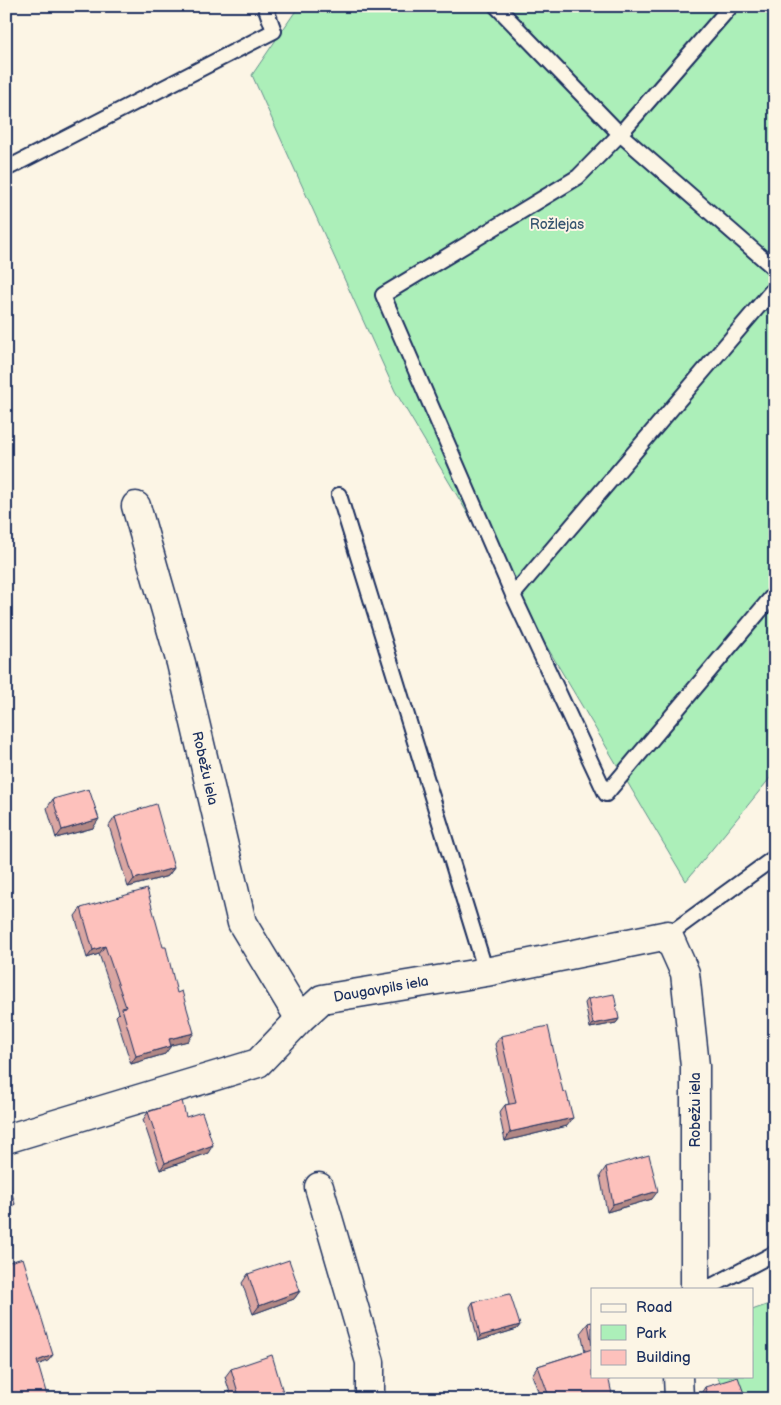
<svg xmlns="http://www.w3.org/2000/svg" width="781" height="1405" viewBox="0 0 781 1405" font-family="'Balsamiq Sans',sans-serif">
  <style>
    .green { fill: #acefb9; stroke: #648f8c }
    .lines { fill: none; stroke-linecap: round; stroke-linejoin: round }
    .service-casing { stroke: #1b2f5e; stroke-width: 18 }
    .minor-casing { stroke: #1b2f5e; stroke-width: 31 }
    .service { stroke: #fcf5e5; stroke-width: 14 }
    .minor { stroke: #fcf5e5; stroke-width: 28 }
    .wall { fill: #daa6a2; stroke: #1b2f5e }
    .shaded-wall { fill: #b18784; stroke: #1b2f5e }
    .building { fill: #fdc1bc; stroke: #1b2f5e }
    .labels { text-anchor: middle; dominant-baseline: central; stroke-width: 4; stroke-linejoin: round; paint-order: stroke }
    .park-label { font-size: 14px; fill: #385570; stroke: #fcf5e5 }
    .street-label { font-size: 14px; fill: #1b2f5e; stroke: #fcf5e5 }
  </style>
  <rect width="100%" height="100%" fill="#fcf5e5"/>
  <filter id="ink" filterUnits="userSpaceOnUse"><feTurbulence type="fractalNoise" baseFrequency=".02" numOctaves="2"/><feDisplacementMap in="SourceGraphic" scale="10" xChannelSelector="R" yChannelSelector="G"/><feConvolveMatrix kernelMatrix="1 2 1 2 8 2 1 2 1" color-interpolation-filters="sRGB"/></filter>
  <g filter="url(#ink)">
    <g class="green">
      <polygon points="299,6 775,6 775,772 686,881 395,391 252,75"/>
      <polygon points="775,1302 775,1399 732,1399 716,1376 752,1376 752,1310"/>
    </g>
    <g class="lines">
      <defs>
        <g id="service">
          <polyline points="496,6 620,134 775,269"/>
          <polyline points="731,6 620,134 578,177 383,295 513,595 606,794 775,593"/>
          <polyline points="6,169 274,31 265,6"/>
          <polyline points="339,495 486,972"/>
          <polyline points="513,595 775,287"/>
          <polyline points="668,935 775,857"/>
          <polyline points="706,1289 775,1253"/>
        </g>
        <g id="minor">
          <polyline points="136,506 181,663 242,923 300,1019"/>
          <polyline points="6,1139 258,1063 300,1019 322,999 486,972 668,935 685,973 695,1066 695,1289"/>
          <polyline points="319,1187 370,1362 370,1399"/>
          <polyline points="678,1376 679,1399"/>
        </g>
      </defs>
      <use href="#service" class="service-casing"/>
      <use href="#minor" class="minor-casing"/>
      <use href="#service" class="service"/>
      <use href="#minor" class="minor"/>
    </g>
    <g class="wall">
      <polygon points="53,799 93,828 56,838 47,808"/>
      <polygon points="115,817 174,868 168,876 128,887 109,826"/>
      <polygon points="81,908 188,1041 171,1045 165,1054 131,1064 116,1016 119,1013 99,954 87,958 75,916"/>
      <polygon points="588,999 619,1019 616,1023 590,1028 585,1003"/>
      <polygon points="501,1036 567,1126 505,1141 499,1113 505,1105 509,1104 495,1044"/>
      <polygon points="148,1112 186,1117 208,1153 160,1170 143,1120"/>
      <polygon points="606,1167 652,1199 607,1212 600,1176"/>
      <polygon points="248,1274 300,1291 294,1299 253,1314 242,1283"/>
      <polygon points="473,1302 520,1325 517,1329 478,1341 470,1307"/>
      <polygon points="592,1322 592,1376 613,1399 541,1399 532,1375 538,1366 585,1351 581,1332 588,1323"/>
      <polygon points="231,1369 285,1399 232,1399 225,1377"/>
      <polygon points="705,1387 746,1399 701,1399 700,1395"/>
    </g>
    <g class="shaded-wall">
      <polygon points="99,819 93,828 56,838 62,830"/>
      <polygon points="174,868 168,876 128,887 134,879"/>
      <polygon points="105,946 99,954 87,958 93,950"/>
      <polygon points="619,1019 616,1023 590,1028 593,1024"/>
      <polygon points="194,1033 188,1041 164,1047 169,1039"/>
      <polygon points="171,1046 165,1054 131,1064 136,1056"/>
      <polygon points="573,1118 567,1126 505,1141 510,1132"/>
      <polygon points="213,1145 208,1153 160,1170 165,1163"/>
      <polygon points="658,1191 652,1199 607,1212 613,1204"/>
      <polygon points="15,1204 10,1212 6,1213 6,1206"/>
      <polygon points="300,1291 294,1299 253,1314 259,1306"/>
      <polygon points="520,1325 517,1329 478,1341 480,1336"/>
      <polygon points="53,1355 48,1361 32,1367 37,1361"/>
    </g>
    <g class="building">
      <polygon points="89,789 99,819 62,830 53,799"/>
      <polygon points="156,804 174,868 134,879 115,817"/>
      <polygon points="147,889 163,947 166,947 177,993 182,991 194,1033 169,1039 171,1046 136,1056 122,1008 126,1007 105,946 93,950 81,908"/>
      <polygon points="614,994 619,1019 593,1024 588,999"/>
      <polygon points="548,1026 563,1092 566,1091 573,1118 510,1132 505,1105 516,1103 501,1036"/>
      <polygon points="182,1101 186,1117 202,1112 213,1145 165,1163 148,1112"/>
      <polygon points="649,1155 658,1191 613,1204 606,1167"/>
      <polygon points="6,1171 15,1204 6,1206"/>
      <polygon points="23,1258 53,1355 37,1361 48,1399 6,1399 6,1263"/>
      <polygon points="289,1260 300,1291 259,1306 248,1274"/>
      <polygon points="510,1294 520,1325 480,1336 473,1302"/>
      <polygon points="592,1322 592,1345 588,1323"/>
      <polygon points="592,1349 592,1376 608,1376 613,1399 550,1399 538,1366"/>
      <polygon points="272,1355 285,1399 240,1399 231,1369"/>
      <polygon points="738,1377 746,1399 709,1399 705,1387"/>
    </g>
  </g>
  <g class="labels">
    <g class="park-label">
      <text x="557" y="224">Rožlejas</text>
    </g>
    <g class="street-label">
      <text transform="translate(205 768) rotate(77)">Robežu iela</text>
      <text transform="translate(381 989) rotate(-10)">Daugavpils iela</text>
      <text transform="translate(695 1110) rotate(-90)">Robežu iela</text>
    </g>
  </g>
  <rect width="781" height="1405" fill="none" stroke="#fcf5e5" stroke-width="25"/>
  <rect x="12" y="12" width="756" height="1380" fill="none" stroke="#1b2f5e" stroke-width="2" filter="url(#ink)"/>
  <rect x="591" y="1288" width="162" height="90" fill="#fcf5e5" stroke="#a2a6af"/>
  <rect x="601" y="1304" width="25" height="8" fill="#fcf5e5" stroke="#a2a6af"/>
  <text x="636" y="1312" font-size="15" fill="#1b2f5e">Road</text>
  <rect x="601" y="1325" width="25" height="15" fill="#acefb9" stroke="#a2a6af"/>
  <text x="636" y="1338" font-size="15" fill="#1b2f5e">Park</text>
  <rect x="601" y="1350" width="25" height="15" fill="#fdc1bc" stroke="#a2a6af"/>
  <text x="636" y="1362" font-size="15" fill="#1b2f5e">Building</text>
</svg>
